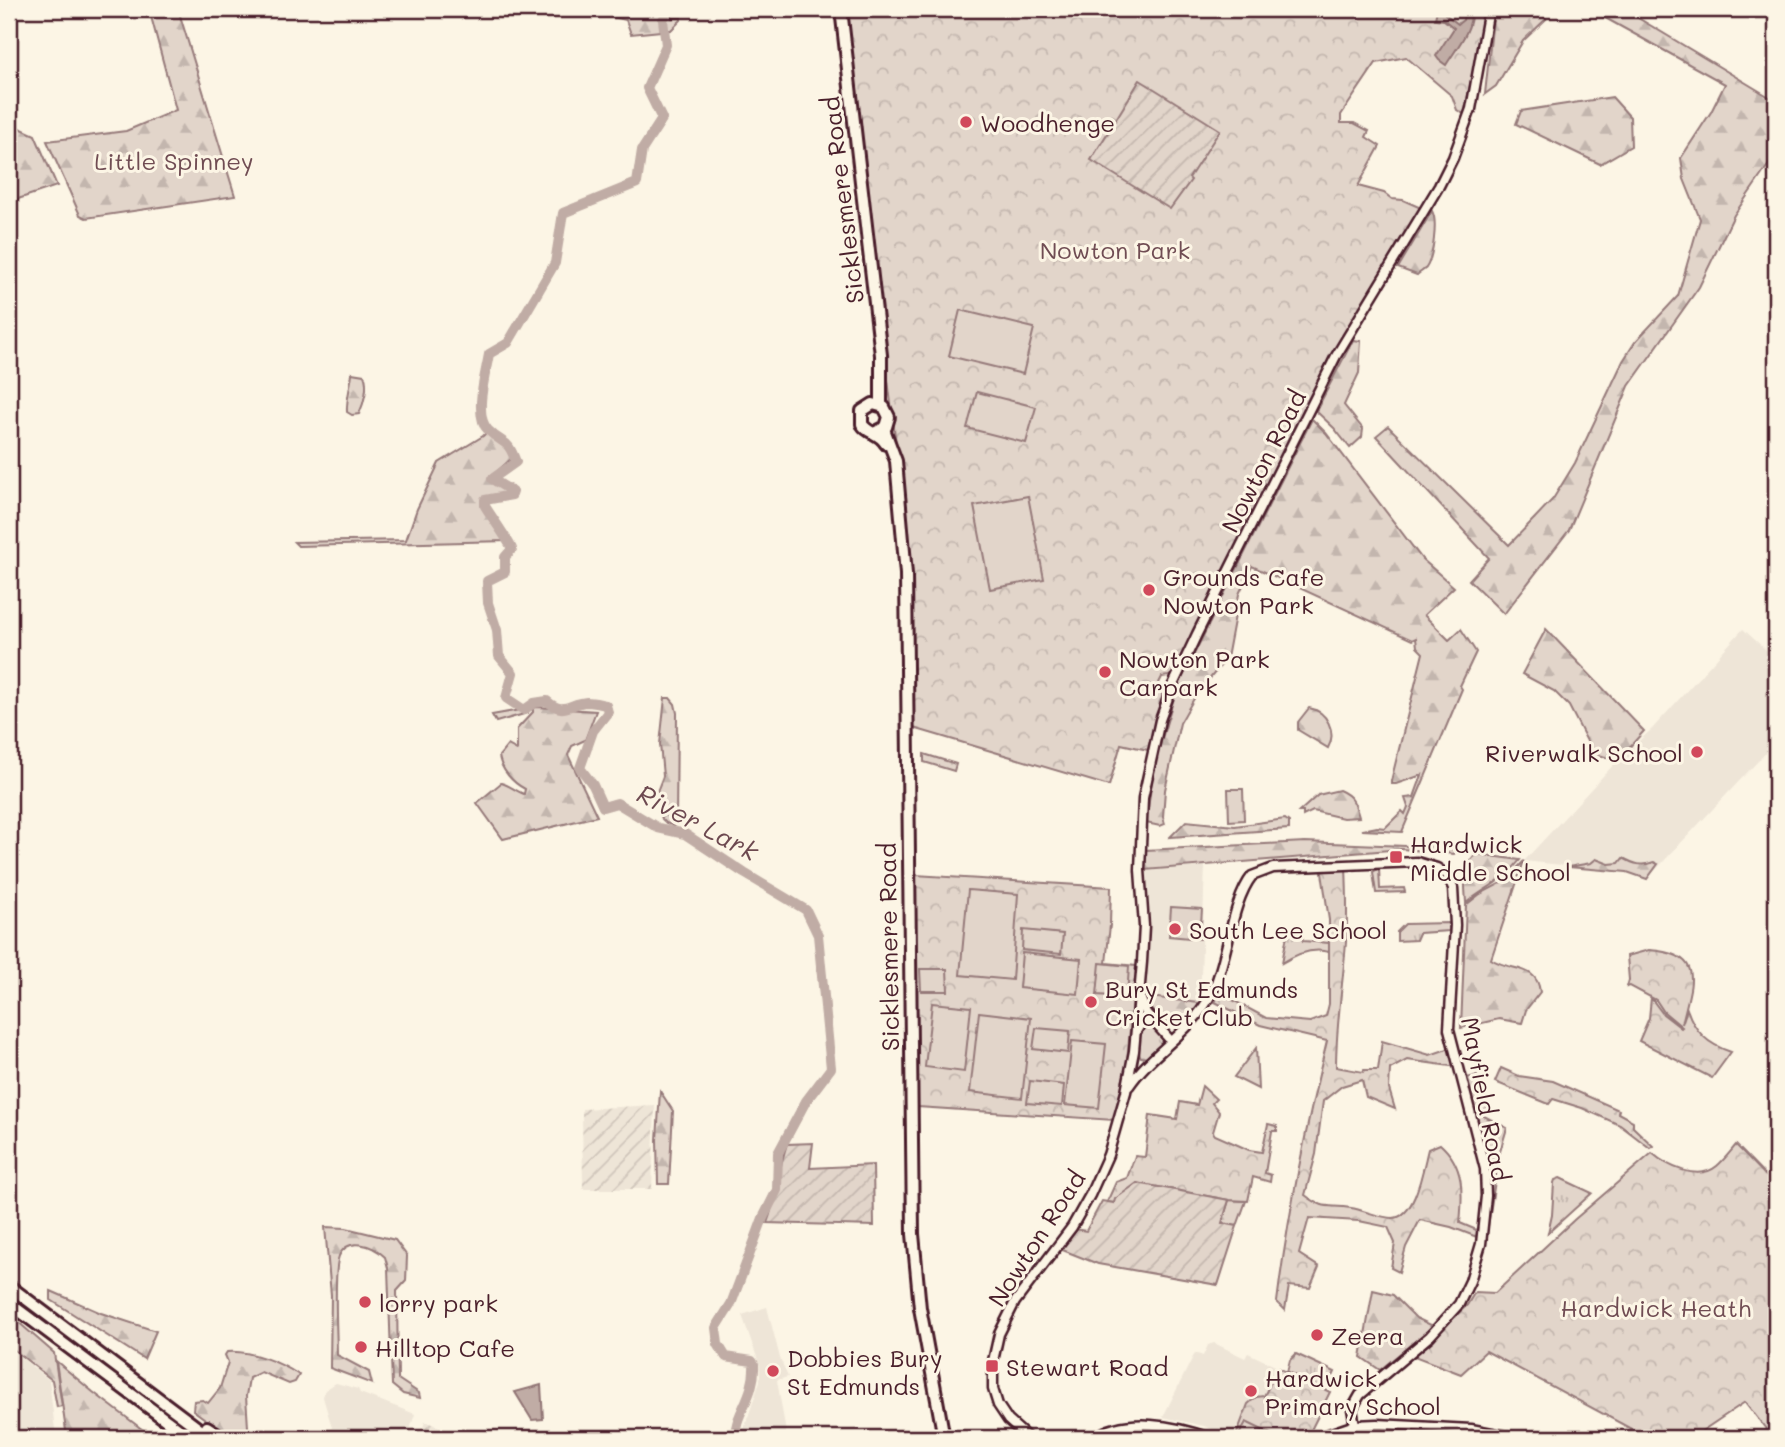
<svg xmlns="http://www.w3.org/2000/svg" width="1785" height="1447" viewBox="0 0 1785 1447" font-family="Mali,sans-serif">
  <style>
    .built { fill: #eee5d7 }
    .industrial { fill: url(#industrial-furrows) }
    .grass { fill: url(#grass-tufts); stroke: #967a7a; stroke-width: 2 }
    .forest { fill: url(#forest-firs); stroke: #967a7a; stroke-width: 2 }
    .park { fill: url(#park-crowns); stroke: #967a7a; stroke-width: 2 }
    .garden { fill: url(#garden-furrows); stroke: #967a7a; stroke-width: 2 }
    .pitch { fill: #e2d5ca; stroke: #967a7a; stroke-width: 2 }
    .water { fill: #c0aca5; stroke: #917474; stroke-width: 2 }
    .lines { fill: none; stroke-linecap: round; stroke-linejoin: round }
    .river { stroke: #c0aca5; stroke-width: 10 }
    .minor-casing { stroke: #4a1f2b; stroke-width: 13 }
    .highway-casing { stroke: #4a1f2b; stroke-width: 16 }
    .minor { stroke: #fcf5e5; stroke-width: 8 }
    .highway { stroke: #fcf5e5; stroke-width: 10 }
    .poi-dot { fill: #d1495b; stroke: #fcf5e5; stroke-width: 2.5 }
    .labels { text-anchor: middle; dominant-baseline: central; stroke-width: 6; stroke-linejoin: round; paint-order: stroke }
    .poi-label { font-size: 24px; fill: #4a1f2b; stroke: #fcf5e5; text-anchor: start }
    .park-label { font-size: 24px; fill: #704c53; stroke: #fcf5e5 }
    .street-label { font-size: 24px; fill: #4a1f2b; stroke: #fcf5e5 }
    .water-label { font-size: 26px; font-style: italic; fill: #6d4950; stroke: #fcf5e5 }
  </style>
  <defs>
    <pattern id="industrial-furrows" width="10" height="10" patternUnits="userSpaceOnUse" patternTransform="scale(1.75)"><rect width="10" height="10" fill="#eee5d7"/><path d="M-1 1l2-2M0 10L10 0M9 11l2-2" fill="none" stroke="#cec4b9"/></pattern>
    <pattern id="grass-tufts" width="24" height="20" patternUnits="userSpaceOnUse" patternTransform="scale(1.75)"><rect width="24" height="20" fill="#e2d5ca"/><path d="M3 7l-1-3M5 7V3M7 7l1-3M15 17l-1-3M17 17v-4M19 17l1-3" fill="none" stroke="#c3b6ae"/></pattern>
    <pattern id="forest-firs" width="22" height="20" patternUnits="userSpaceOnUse" patternTransform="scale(1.75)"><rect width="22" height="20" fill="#e2d5ca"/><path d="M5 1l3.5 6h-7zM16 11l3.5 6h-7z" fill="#c3b6ae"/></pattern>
    <pattern id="park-crowns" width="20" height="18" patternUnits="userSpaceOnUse" patternTransform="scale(1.75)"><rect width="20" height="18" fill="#e2d5ca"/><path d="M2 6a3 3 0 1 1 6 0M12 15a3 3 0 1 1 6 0" fill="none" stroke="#c3b6ae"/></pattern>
    <pattern id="garden-furrows" width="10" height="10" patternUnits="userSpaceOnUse" patternTransform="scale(1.75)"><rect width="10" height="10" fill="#e2d5ca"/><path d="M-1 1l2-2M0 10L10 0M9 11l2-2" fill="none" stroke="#c3b6ae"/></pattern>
  </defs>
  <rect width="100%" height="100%" fill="#fcf5e5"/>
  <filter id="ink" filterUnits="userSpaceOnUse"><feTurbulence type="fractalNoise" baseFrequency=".0143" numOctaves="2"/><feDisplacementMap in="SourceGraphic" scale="14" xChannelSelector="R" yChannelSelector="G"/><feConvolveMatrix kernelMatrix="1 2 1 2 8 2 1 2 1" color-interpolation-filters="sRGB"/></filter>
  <g filter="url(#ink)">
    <g class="built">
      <polygon points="1743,629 1776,659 1776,742 1647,879 1627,872 1524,861 1617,761 1652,729"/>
      <polygon points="1205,866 1200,1003 1142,994 1149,905 1145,870"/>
      <polygon points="767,1307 780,1358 788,1377 777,1380 787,1438 743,1438 743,1432 760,1381 760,1366 742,1315"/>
      <polygon points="1214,1343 1245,1358 1248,1353 1330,1392 1307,1438 1232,1438 1204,1426 1163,1417 1195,1353 1203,1356 1208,1345"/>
      <polygon points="9,1348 49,1380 56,1438 9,1438"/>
      <polygon points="336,1383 358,1389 360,1393 415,1414 407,1438 335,1438 323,1397 325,1390"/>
    </g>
    <g class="industrial">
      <polygon points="655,1105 652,1189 583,1189 582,1109"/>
      <polygon points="425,1422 427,1422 465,1438 419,1438"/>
    </g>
    <g class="grass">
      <polygon points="924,754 956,764 954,771 924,762"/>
      <polygon points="1379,868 1380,889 1404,888 1405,892 1376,893 1373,872"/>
      <polygon points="1449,923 1449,931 1419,933 1416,940 1397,941 1397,932 1405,924"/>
      <path d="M1294,927l7,1 2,13 27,2 -1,9c-17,-5 -33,2 -47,11l6,-34z"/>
      <path d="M1144,1026h8l11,13 -1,6 -15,13 -6,-1c-5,-7 -3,-24 3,-31z"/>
      <polygon points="1560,1178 1592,1193 1548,1233 1552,1215 1554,1183 1555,1180"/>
      <polygon points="1296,1354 1335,1372 1329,1385 1325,1384 1323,1389 1287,1372 1290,1360"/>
    </g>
    <g class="forest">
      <polygon points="149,9 178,9 235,196 86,218 80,215 47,141 126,131 176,110"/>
      <polygon points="603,9 622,9 631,13 649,9 671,9 672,18 681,18 681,20 671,30 631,34 626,20 613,17"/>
      <polygon points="1494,9 1539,9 1546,19 1523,41 1496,86 1485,94"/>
      <polygon points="1589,9 1623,9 1776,101 1776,154 1734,215 1699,287 1629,386 1569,530 1504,614 1469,580 1489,558 1376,436 1388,426 1509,545 1553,499 1575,463 1623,361 1635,342 1678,296 1700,219 1684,179 1681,158 1711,112 1725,84"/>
      <polygon points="1612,97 1630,117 1631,146 1600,164 1516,124 1521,111"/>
      <polygon points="9,123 35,135 57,186 9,202"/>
      <path d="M1432,211c6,10 1,47 -6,57 -1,1 -8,6 -9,7l-19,-7z"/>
      <polygon points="1353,340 1361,341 1359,373 1344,405 1363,429 1362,437 1350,448 1334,428 1316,411"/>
      <path d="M352,373l12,2c5,11 0,28 -5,39l-7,1 -5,-3c-1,-12 4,-27 5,-39z"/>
      <polygon points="1312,419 1326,433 1422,559 1454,587 1424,615 1449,640 1461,629 1476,652 1460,686 1462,689 1402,832 1362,830 1377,827 1385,828 1402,811 1405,814 1408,807 1405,798 1414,797 1422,775 1396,784 1391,784 1391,781 1423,653 1417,647 1416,638 1412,640 1252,566 1239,594 1227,658 1196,695 1180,723 1165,790 1163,817 1165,824 1160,826 1146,823 1154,765 1177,688"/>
      <polygon points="488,431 499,438 513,454 511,459 494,474 495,481 505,487 507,494 482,499 481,504 494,526 503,533 507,541 298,546 294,542 406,540 417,509 439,463 483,436"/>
      <polygon points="1546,629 1644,731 1617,761 1593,753 1569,706 1554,691 1522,674"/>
      <polygon points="665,698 670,698 675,704 677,713 676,824 674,826 666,823 662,819 656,794 663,776 660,744"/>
      <path d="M537,707l59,4 -11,29 -13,6 -4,9 29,61 -94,23 -26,-36 24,-20c9,2 14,8 23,11l1,-5c-12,-6 -24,-19 -26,-33l9,-11 9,5v-21l16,-17v-3l-5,1v3l-32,9 -4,-7z"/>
      <path d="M1309,708c18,3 28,24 19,40l-30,-18v-8z"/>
      <path d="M1339,790c14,6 16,13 20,27l-16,1 -30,-7 -10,5v-4h-4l19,-17z"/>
      <polygon points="1285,819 1289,822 1289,829 1170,837 1186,821 1235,826"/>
      <polygon points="1305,842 1406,846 1420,843 1457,850 1454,854 1402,849 1145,870 1145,850"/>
      <path d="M1477,854l43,6c-15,20 -35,28 -54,43 -1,-19 -5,-36 11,-49z"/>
      <path d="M1623,858c11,6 19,9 31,4l4,2 -11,15 -20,-7 -59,-5 23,-4 5,-4 13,5 10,-1z"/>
      <path d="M1524,861l-33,98c19,13 46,4 49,33l-14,18 -4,13 -23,-4 -38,9 5,-123 14,-11 25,-13z"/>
      <path d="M1142,996l57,7 -4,11 -14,13c-16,0 -32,-17 -39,-31z"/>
      <polygon points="1256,1048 1258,1089 1234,1077"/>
      <polygon points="660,1091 673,1111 669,1184 658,1184 657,1140"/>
      <polygon points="1229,1200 1246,1201 1237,1226 1222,1223"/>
      <path d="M325,1227l21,1 49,12 12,16 -1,25 -9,10 1,88 21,14 1,5 -17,-4 -11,-9 -4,-117 -3,-11c-12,-12 -37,-21 -46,-1 -6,15 -2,79 -2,99l32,17 3,12 -42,-16 1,-73z"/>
      <polygon points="1373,1290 1393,1295 1416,1318 1433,1326 1380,1370 1361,1357"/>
      <polygon points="51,1291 101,1313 156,1331 144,1359 51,1300"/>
      <polygon points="9,1314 54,1353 62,1406 57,1407 52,1380 9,1346"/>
      <path d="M227,1352c22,-2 53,10 72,23l-4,7 -6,2 -28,-12 -12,6 -3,18 2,31 7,11h-24l-38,-28 1,-9 9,-1 5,3 12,-15 8,-26 -3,-7z"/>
      <polygon points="56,1361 93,1392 151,1436 150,1438 67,1438"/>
    </g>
    <g class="park">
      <path d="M842,9h644l-22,105 -7,-4 -5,-14 -46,-39 -30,6 -35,52v8h13l15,8 -3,6 14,9 -22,40 26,7 8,6 11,1 18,8 -89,148 -158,316 -5,4 -7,1 -3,6c10,13 -7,51 -11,67l-27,-6 -12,42 -199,-59 -11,-259z"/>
      <path d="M1346,865c1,26 2,51 0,77 -3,42 -10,81 -10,125l27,5 1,-2h14l4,-29 48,14 23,-8 5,20 -51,-7 -17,9 -1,20 6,20 -29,-12 -4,-17 -20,6 -19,15 -7,53 -11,41c21,16 23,9 46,13 13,2 29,10 42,10 23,-1 30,-50 35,-69l12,-5c25,22 23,49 20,79l19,8 3,8 -31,-12 -31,-7 -14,27 -7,25 -8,-4 4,-25 -7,-16 -29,-6 -50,-3 -10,36 20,13 -9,21 -21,-2 -4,24 -8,-8c11,-88 29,-175 50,-261l-67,-16 -45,-23 5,-9 46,25 44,4 16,-6 3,-12v-84l-8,-54z"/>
      <polygon points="915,875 1111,887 1110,925 1106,963 1136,966 1127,1061 1114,1120 918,1107 914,996"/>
      <path d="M1649,950c58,4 42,33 33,74l5,-15c8,23 20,35 44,43l-19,26 -73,-37 10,-23 2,-20 12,16 18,14 1,-1 -18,-15 -8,-12 -26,-14 -3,1 2,-7 -2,-24z"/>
      <polygon points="1501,1068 1519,1076 1553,1081 1619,1110 1618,1113 1633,1121 1633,1127 1653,1146 1650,1148 1620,1125 1582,1108 1553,1099 1549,1104 1495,1082"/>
      <polygon points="1477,1076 1484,1079 1478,1096 1489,1103 1484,1116 1507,1128 1499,1155 1486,1239 1490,1188 1465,1078"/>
      <polygon points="1202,1086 1216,1099 1212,1103 1219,1112 1213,1132 1215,1135 1249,1150 1262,1152 1268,1124 1277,1126 1277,1131 1272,1131 1265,1173 1271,1175 1270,1182 1253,1177 1248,1201 1229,1200 1137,1183 1114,1203 1107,1202 1116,1182 1127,1178 1135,1156 1145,1157 1150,1115 1177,1119 1180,1102 1197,1105"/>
      <path d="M1736,1145l40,41v252h-3l-28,-36 -43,29 -5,7h-49l-162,-87 -25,23 -47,-18 53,-51 8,-13 20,1 80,-74 77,-66c15,13 46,29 65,13 7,-6 13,-14 19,-21z"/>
      <polygon points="1278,1368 1330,1392 1307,1438 1238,1438 1236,1436 1248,1404 1256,1397 1264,1396"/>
    </g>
    <g class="garden">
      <polygon points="1140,80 1220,130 1189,178 1191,180 1170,209 1091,160"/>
      <path d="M813,1143l-3,25 63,-3 1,61 -107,-3c10,-26 11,-53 20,-79z"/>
      <polygon points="1137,1183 1229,1200 1222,1223 1237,1226 1218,1285 1098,1264 1060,1249 1075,1229 1086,1231 1102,1201 1114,1203 1115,1199"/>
    </g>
    <g class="pitch">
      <polygon points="960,310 1034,328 1023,374 949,356"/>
      <polygon points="977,392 1036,407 1026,443 967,428"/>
      <polygon points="1028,496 1044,579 990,589 974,506"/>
      <polygon points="1228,789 1243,789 1244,820 1229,821"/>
      <polygon points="968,890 1018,894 1012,980 960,975"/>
      <polygon points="1171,907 1202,909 1200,939 1169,936"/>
      <polygon points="1023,930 1063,934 1061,954 1022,950"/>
      <polygon points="1022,953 1081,959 1078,994 1019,988"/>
      <polygon points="1100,963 1129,966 1127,997 1097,995"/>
      <polygon points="920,969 947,969 948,991 921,991"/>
      <polygon points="932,1003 971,1007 964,1072 925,1067"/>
      <polygon points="979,1012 1031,1018 1022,1098 970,1092"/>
      <polygon points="1036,1028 1070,1031 1068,1053 1033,1049"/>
      <polygon points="1072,1041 1106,1044 1099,1108 1065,1105"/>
      <polygon points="1030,1081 1064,1085 1062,1106 1027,1103"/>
      <polygon points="1246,1422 1273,1435 1272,1438 1245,1438 1239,1435"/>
    </g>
    <g class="water">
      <path d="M1437,9h8v5l13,10 5,-4 2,-11h6c2,21 -14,38 -25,56l-7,-5 -3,-4 18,-28 -10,-8 -9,-1z"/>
      <polygon points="541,1385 543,1419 532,1420 515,1392"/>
    </g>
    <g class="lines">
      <path class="river" d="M668,9l-5,11 3,25 -19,43 15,31 -20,31 -5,33 -74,30 -8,50 -47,80 -19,11c-3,19 -16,61 -1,76 16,16 19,7 28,32l-24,17 21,13 -1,3 -27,5v6c6,10 24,35 27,43l-7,8v15l-18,9 1,22 9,27 2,26 14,17 -7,25 18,12 10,-7 13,-2c17,15 22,2 40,1 6,0 13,2 19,3l2,7 -15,19 -13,37 13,17 10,22 14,-4 41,25 27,6 59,39 62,37 12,25 13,133 -25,33 -28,52 -1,37 -14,28 -32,86 -15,24 2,16 8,13 26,4 2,3c2,32 -20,50 -19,74"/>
      <defs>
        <g id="minor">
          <polyline points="1141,999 1146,1013 1154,1022"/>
          <polyline points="1137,1030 1142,1022 1154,1022 1171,1041"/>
          <path d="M1129,1086c21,-32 61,-53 80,-88 19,-34 21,-94 43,-122l21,-8 144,-6 20,6 10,7 6,13 2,37 -6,104 36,140 1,27 -5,48 -11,37 -11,23 -29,32 -70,59 -8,14 3,16"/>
          <polyline points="1028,1438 1008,1420 998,1405 993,1389 993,1361 999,1334 1015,1302 1072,1227 1090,1195 1108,1155 1126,1092 1134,1051 1142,962 1144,926 1140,870 1143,798 1160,720 1172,687 1197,634 1336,356 1439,186 1453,158 1471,109 1489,9"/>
          <path d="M1094,1438c32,-23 82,-12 116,0"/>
          <polyline points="1317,1438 1355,1425 1377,1424 1471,1429 1518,1438"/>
        </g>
        <g id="highway">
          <polyline points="841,9 881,355 881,405"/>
          <polyline points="884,429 896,461 906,574 913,1234 920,1308 944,1438"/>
          <path d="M876,432l10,-5 3,-10 -5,-10 -11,-3 -11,7v13c7,11 16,7 24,20"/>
          <polyline points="9,1286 211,1438"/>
          <polyline points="9,1303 190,1438"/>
          <polyline points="207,1427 224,1438"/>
        </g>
      </defs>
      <use href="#minor" class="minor-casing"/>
      <use href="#highway" class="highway-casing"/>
      <use href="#minor" class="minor"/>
      <use href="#highway" class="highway"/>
    </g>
  </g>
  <g class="poi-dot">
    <circle cx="966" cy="122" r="7"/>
    <circle cx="1149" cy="590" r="7"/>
    <circle cx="1105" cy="672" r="7"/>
    <circle cx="1697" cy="752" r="7"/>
    <rect x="1389" y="850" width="14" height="14" rx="3.5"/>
    <circle cx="1175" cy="929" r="7"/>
    <circle cx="1091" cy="1002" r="7"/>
    <circle cx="365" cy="1302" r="7"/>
    <circle cx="1317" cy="1335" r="7"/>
    <circle cx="361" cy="1347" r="7"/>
    <rect x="985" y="1359" width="14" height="14" rx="3.5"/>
    <circle cx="773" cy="1371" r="7"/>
    <circle cx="1251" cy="1391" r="7"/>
  </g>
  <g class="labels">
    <g class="poi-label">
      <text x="980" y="122">Woodhenge</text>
      <text x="1163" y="576">Grounds Cafe<tspan x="1163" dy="28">Nowton Park</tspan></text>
      <text x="1119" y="658">Nowton Park<tspan x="1119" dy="28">Carpark</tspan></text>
      <text x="1683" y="752" text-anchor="end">Riverwalk School</text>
      <text x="1410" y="843">Hardwick<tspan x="1410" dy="28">Middle School</tspan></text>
      <text x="1189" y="929">South Lee School</text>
      <text x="1105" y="988">Bury St Edmunds<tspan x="1105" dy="28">Cricket Club</tspan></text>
      <text x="379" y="1302">lorry park</text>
      <text x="1331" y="1335">Zeera</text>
      <text x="375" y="1347">Hilltop Cafe</text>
      <text x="787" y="1357">Dobbies Bury<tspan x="787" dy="28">St Edmunds</tspan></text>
      <text x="1006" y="1366">Stewart Road</text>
      <text x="1265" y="1377">Hardwick<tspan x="1265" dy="28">Primary School</tspan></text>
    </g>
    <g class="park-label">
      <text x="174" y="160">Little Spinney</text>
      <text x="1115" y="249">Nowton Park</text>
      <text x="1656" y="1307">Hardwick Heath</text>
    </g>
    <g class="street-label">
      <text transform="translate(842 200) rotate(-97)">Sicklesmere Road</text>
      <text transform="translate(1263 461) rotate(-63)">Nowton Road</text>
      <text transform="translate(888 947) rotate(-91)">Sicklesmere Road</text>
      <text transform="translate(1486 1099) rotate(79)">Mayfield Road</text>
      <text transform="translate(1036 1238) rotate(-57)">Nowton Road</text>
    </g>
    <g class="water-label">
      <text transform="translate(698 822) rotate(28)">River Lark</text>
    </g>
  </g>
  <rect width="1785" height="1447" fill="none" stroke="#fcf5e5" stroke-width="35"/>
  <rect x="18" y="18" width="1750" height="1412" fill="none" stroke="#4a1f2b" stroke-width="2.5" filter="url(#ink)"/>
</svg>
